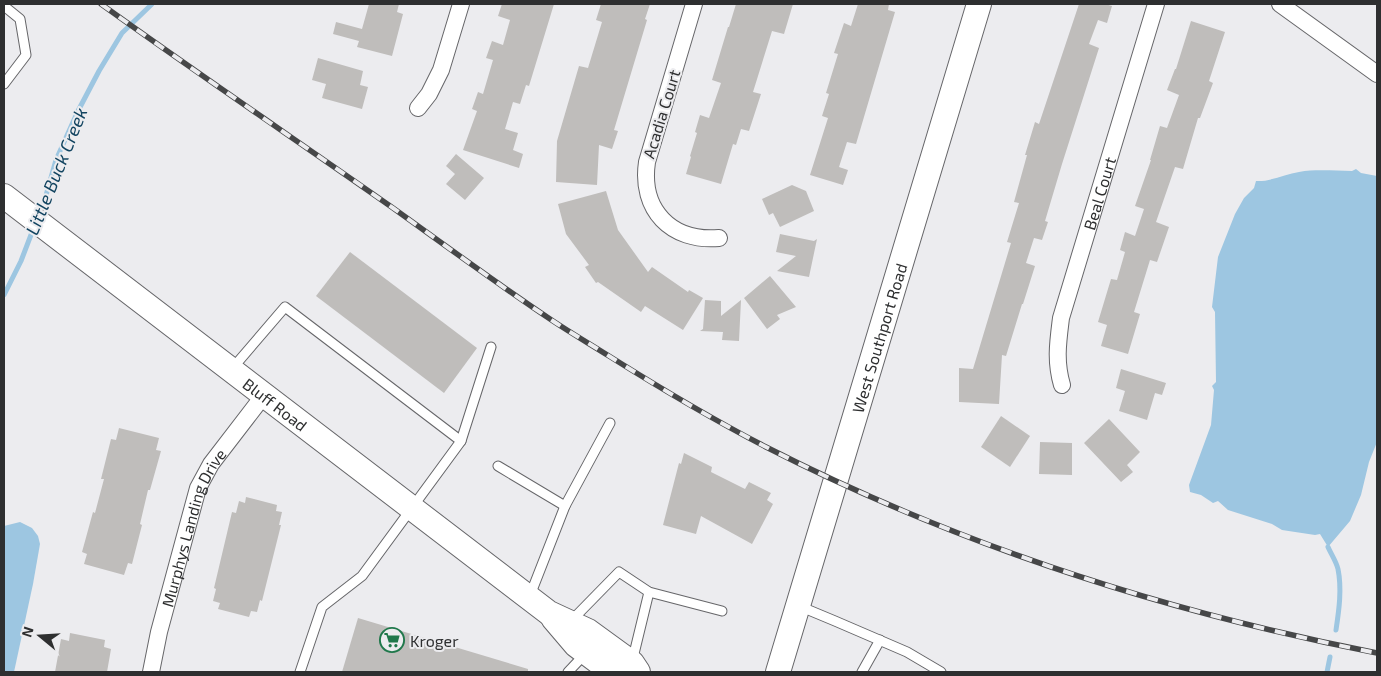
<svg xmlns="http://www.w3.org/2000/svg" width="1381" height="676" viewBox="0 0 1381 676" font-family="'Exo 2',sans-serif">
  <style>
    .water { fill: #9dc6e1 }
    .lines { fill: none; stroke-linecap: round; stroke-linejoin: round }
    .stream { stroke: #9dc6e1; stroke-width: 5 }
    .building { fill: #bfbdbb }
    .service-casing { stroke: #666669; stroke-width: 11 }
    .minor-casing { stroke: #666669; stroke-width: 18 }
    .secondary-casing { stroke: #666669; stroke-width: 26 }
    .service { stroke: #fff; stroke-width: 9 }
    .minor { stroke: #fff; stroke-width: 16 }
    .secondary { stroke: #fff; stroke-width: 24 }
    .rail-casing { stroke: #464748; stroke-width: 5.5 }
    .rail { stroke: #ececef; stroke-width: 4; stroke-dasharray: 11; stroke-linecap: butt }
    .labels { text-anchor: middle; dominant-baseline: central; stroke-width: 4; stroke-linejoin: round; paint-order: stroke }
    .street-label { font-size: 16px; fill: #2e2f30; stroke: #ececef }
    .poi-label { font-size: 16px; fill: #2e2f30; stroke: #ececef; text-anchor: start }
    .water-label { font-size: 18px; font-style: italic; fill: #124460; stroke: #ececef }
  </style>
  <rect width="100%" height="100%" fill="#ececef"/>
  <g class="water">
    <path d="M1356,169l5,4 16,3v266l-8,20 -8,33 -11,26 -22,26 -8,-13 -5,1 -33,-5 -10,-6 -44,-14 -10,-9 -5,2 -12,-8 -11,-3 -1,-7 22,-60 3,-35 -2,-4 4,-4 -1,-70 -3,-5 6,-50 17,-43 9,-16 10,-10 2,-7c14,1 29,-7 43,-9 17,-3 36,-1 53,-1z"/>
    <polygon points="20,522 32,528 38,536 40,544 33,584 14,672 4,672 4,526"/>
  </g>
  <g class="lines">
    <g class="stream">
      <polyline points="39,214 45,199 56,160 78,111 99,71 122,33 152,4"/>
      <polyline points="4,295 21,261 34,227"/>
      <path d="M1328,547c3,7 8,14 10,22 4,20 1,41 -2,61"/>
      <polyline points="1327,672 1330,657"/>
    </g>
  </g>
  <g class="building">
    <polygon points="369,4 399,4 397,12 403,14 392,56 357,47 359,41 333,34 336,22 362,29"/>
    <polygon points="502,4 554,4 529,86 526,85 520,104 513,102 505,129 518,133 513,150 523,154 519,168 463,150 477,111 472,109 478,92 483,94 493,60 486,58 492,41 503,45 510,20 498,16"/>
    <polygon points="601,4 650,4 645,19 647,20 614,130 618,131 612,149 599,145 597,185 556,182 557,141 579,66 588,68 602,22 596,20"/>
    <polygon points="736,4 793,4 784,34 772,31 753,92 761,94 749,131 741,129 736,145 733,144 721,184 686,174 691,157 690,156 697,133 695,132 700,115 709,118 721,83 712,80 728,27 729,27"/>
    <polygon points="858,4 889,4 888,10 895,12 856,144 847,142 839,167 848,170 843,185 810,175 828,118 822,116 829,94 826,93 838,54 834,53 844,23 851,26"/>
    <polygon points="1079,4 1105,4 1112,6 1107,23 1098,20 1089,44 1099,48 1062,164 1045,221 1048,222 1042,240 1034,238 1026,263 1035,266 1023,304 1022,304 1006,356 1002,355 999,404 959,402 959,368 973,369 1011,243 1007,242 1019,203 1014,202 1027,155 1025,155 1035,122 1039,124"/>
    <polygon points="1191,21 1225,32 1209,81 1213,83 1200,118 1198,118 1183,169 1175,167 1156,222 1169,227 1157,262 1150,260 1134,312 1140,314 1128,354 1101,346 1107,325 1098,322 1111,279 1117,280 1125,252 1120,250 1125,232 1135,236 1144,209 1135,206 1151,160 1150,160 1160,126 1167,128 1179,95 1167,90 1175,69 1176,69"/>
    <polygon points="318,58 363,71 360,85 368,87 362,109 322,98 326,84 312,80"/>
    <polygon points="456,154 484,178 465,200 446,184 455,174 446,166"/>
    <polygon points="792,185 806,191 814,211 780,227 773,213 769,215 762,199"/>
    <polygon points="606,191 618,230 648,272 652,267 688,292 689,290 703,298 683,330 645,306 641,312 598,282 596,283 585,267 589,265 566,234 558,204"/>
    <polygon points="780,234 814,241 817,239 809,277 777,271 796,256 776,252"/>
    <polygon points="350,252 477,348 444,393 316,296"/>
    <polygon points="770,276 796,307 777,315 780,319 767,329 744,298"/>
    <polygon points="705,300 721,301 721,316 741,300 739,341 722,340 723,332 700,331 703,329"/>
    <polygon points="1121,369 1166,383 1162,395 1155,393 1147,420 1119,411 1125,391 1116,388"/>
    <polygon points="1001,416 1030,436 1010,467 981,447"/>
    <polygon points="1109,419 1140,452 1127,465 1133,472 1121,482 1084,443"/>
    <polygon points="119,428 159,438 156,450 161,451 150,490 148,490 140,524 142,525 132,564 128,563 124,575 84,564 87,554 82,552 93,512 95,513 104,479 101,479 111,439 116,440"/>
    <polygon points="1040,442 1072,443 1072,475 1039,474"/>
    <polygon points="684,453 712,467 711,472 745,489 749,482 771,493 767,500 773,504 752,544 701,516 696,534 663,525 679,463 681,464"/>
    <polygon points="246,497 277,505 276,511 282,512 279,525 281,525 262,601 260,600 257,612 251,611 249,617 218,609 220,603 213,601 216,589 214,588 232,512 236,513 239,501 245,503"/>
    <polygon points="358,618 528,669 528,672 342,672"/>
    <polygon points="70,633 105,640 104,647 111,649 107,672 55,672 61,639 69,641"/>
  </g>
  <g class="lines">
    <defs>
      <g id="service">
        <polyline points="4,6 20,19 26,55 4,84"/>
        <polyline points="231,370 285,307 461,441 362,576 322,607 300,672"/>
        <polyline points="461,441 491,347"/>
        <polyline points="498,466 565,506"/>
        <polyline points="529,598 565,506 610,423"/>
        <polyline points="799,606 835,621 907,652 941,672"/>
        <polyline points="571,621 619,572 649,592 722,611"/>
        <polyline points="632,662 649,592"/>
        <polyline points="568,672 585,654"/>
        <polyline points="862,672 880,640"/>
      </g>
      <g id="minor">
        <path d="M694,4l-47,158c-7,48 24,80 72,76"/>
        <polyline points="1280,4 1377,74"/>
        <polyline points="418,108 429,94 441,70 461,4"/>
        <path id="s1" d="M1062,385c-7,-24 -4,-43 -1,-67l95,-314"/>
        <path id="s2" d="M151,672l8,-40 39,-144 13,-24 53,-69"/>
      </g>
      <g id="secondary">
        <path id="s3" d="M4,196l545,417 39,18 44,32 6,9"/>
        <polyline points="553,618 576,645 612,672"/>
        <path id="s4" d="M778,672l201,-668"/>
      </g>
    </defs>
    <use href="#service" class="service-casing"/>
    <use href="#minor" class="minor-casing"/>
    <use href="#secondary" class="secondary-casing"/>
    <use href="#service" class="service"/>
    <use href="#minor" class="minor"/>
    <use href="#secondary" class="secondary"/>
    <defs>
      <path id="rail" d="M101,4c96,69 195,136 292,204 53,38 106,77 160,113 18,12 37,23 56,35 51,32 103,63 157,91 192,98 400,165 611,206"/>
    </defs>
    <use href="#rail" class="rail-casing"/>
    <use href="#rail" class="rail"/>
  </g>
  <defs>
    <symbol id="supermarket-ring" viewBox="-11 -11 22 22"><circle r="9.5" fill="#ececef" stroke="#20784b" stroke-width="1.5"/><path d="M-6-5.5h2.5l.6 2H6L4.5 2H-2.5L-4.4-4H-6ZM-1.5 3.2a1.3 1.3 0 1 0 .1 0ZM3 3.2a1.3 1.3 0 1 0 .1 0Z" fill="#20784b"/></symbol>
  </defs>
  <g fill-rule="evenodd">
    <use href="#supermarket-ring" x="378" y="626" width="28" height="28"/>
  </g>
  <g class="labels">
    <g class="street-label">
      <text transform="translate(661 114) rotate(-73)">Acadia Court</text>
      <text stroke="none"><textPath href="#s1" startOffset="198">Beal Court</textPath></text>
      <text stroke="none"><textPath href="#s4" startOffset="349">West Southport Road</textPath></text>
      <text stroke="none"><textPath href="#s3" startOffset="342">Bluff Road</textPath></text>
      <text stroke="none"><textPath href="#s2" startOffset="151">Murphys Landing Drive</textPath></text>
    </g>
    <g class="poi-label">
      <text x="410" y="640">Kroger</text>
    </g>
    <g class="water-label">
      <text transform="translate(56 171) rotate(-68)">Little Buck Creek</text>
    </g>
  </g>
  <rect width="1381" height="676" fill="none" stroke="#2e2f30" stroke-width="10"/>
  <g transform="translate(40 636) rotate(288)" stroke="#ececef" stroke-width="4" paint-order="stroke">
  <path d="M0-4L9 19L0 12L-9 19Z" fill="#2e2f30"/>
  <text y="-8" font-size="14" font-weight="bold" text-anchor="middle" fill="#2e2f30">N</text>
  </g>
</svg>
